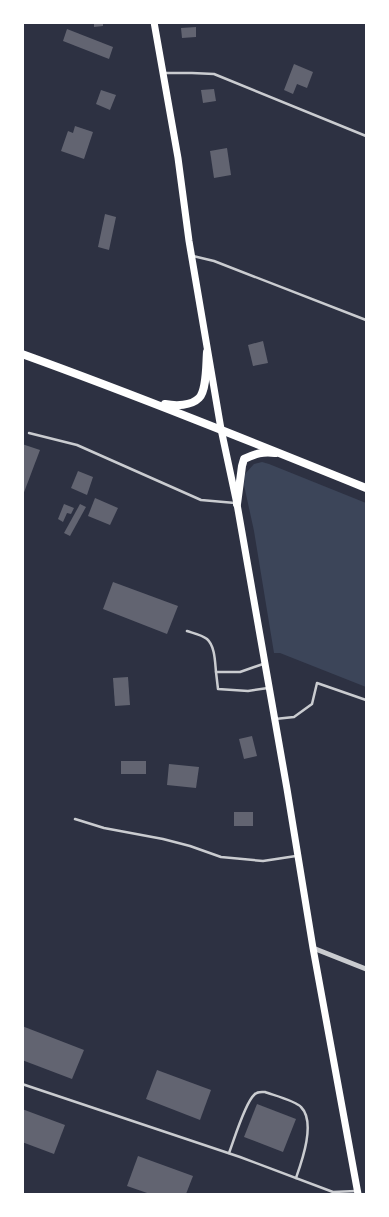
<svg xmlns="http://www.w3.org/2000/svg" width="389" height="1217" viewBox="0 0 389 1217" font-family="'Asap Condensed',sans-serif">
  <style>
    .green { fill: #3c4559 }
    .building { fill: #626471 }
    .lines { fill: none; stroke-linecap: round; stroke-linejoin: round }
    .service { stroke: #caccd0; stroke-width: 2.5 }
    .minor { stroke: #caccd0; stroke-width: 5 }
    .secondary { stroke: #fff; stroke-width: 7 }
    .primary { stroke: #fff; stroke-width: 8 }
  </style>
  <rect width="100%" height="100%" fill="#2d3142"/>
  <polygon class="green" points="262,462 269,464 366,503 366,687 280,653 274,653 254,531 244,485 245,474 254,464"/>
  <g class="building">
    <polygon points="94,22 103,22 103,26 94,27"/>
    <polygon points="196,27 196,37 182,38 181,28"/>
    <polygon points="67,29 113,47 109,59 63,41"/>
    <polygon points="294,64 313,72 307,88 297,84 293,94 284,90"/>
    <polygon points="214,89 216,101 203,103 201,90"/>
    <polygon points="101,90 116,95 110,110 96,104"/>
    <polygon points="75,126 93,132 84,159 61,151 68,131 73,133"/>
    <polygon points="227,148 231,175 214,178 210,151"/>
    <polygon points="105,214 116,217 109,250 98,247"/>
    <polygon points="263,341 268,363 253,366 248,345"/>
    <polygon points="22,444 40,450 23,495 22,495"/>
    <polygon points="78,471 93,477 87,495 71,488"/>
    <polygon points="95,498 118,508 110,525 88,516"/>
    <polygon points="64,504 74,508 71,514 67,513 63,522 58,519"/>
    <polygon points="80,504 86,507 70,536 64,533"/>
    <polygon points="113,582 178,606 167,634 103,609"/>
    <polygon points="128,677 130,705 115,706 113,678"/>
    <polygon points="252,736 257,756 244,759 239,739"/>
    <rect x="121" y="761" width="25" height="13"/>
    <polygon points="169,764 199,767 196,788 167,785"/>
    <rect x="234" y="812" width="19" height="14"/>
    <polygon points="22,1026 84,1050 72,1079 22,1060"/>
    <polygon points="157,1070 211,1090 200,1120 146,1099"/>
    <polygon points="257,1104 296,1119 283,1152 244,1137"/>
    <polygon points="22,1109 65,1125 54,1154 22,1142"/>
    <polygon points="138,1156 193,1176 186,1194 150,1194 127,1186"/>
  </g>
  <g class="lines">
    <g class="service">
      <polyline points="164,73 192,73 214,74 366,136"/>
      <polyline points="193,256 214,261 366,320"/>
      <polyline points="29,433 77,445 201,500 235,503"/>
      <path d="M187,631c6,2 15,4 20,8 8,7 8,23 9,33h24l23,-8"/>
      <polyline points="216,672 218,689 248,691 268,688"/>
      <polyline points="275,719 294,717 312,704 317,683 366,700"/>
      <polyline points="75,819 104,828 163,839 190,846 221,857 263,861 296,856"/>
      <polyline points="22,1084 240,1157 333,1192 356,1191"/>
      <path d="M229,1153c5,-13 16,-50 25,-58 3,-4 7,-3 11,-3 8,3 31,9 36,15 15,15 1,54 -5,71"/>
    </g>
    <polyline class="minor" points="313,948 366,969"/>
    <polyline class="secondary" points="154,22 178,158 189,241 221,429 237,504 287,789 313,948 358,1194"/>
    <g class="primary">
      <path d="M22,354c116,42 230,88 344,134"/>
      <path d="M165,404c11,2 26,2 34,-6 8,-8 7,-35 8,-46"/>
      <path d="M237,504l5,-38 2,-7c11,-5 19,-8 31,-6"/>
    </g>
  </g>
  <rect width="389" height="1217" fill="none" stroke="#ffffff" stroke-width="48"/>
</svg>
